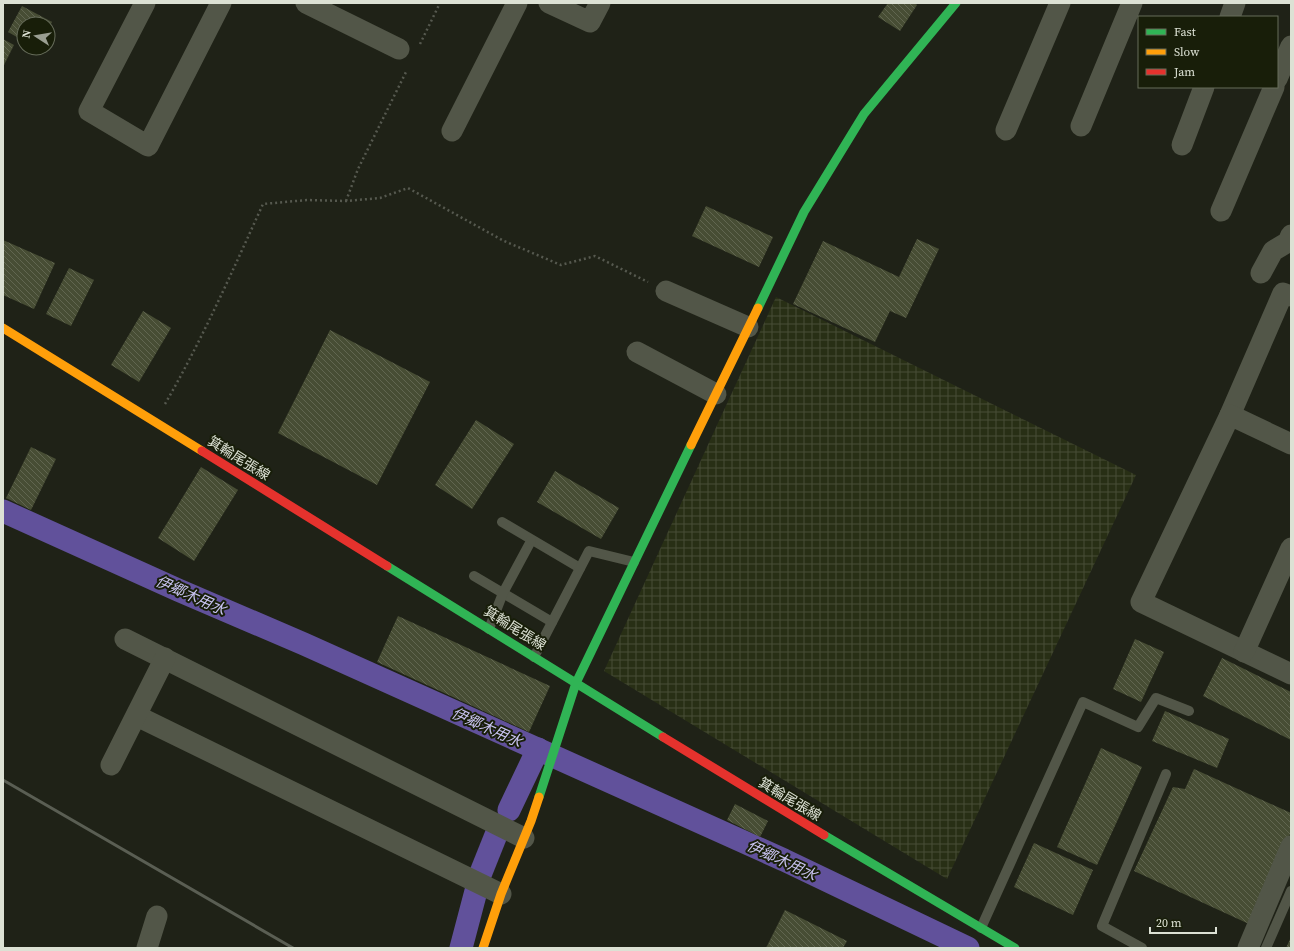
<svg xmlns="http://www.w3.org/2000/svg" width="1294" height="951" viewBox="0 0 1294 951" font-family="'Source Serif 4','Noto Sans JP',serif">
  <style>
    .industrial { fill: url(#industrial-grid) }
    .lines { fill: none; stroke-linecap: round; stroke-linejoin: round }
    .canal { stroke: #61519b; stroke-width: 23 }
    .building { fill: url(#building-back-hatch) }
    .path { stroke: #56594f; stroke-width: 2.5; stroke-dasharray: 2 3; stroke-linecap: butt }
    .lane { stroke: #525648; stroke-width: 10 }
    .street { stroke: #525648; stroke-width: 21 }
    .fast { stroke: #30b455; stroke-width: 9 }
    .slow { stroke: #ff9f0a; stroke-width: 9 }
    .jam { stroke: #e5322d; stroke-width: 9 }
    .rail { stroke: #5a5e53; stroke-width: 3 }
    .labels { text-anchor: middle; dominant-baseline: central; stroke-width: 4; stroke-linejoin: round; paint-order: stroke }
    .street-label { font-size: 14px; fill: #dce1d4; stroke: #181e09 }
    .water-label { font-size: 15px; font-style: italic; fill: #c7c2ef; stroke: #181e09 }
  </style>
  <defs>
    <pattern id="industrial-grid" width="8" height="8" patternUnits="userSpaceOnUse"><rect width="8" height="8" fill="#282f15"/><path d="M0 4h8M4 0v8" fill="none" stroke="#474d36"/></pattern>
    <pattern id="building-back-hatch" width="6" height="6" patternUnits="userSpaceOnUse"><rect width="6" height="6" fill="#474d34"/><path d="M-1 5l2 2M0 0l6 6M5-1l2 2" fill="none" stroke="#616650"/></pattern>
  </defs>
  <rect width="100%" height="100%" fill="#1f2217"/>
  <polygon class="industrial" points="776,297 1136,475 947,879 604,671"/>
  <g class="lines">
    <g class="canal">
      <polyline points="3,511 178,590 304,644 784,860 968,948"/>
      <polyline points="509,810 538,749"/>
      <polyline points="480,875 496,835"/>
      <polyline points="461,948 476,891"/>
    </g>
  </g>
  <g class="building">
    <polygon points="888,3 914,3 917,5 900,31 878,17"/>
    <polygon points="22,6 52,22 48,30 48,24 24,24 24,41 8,32"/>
    <polygon points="3,39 14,45 3,67"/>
    <polygon points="706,206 773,237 759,267 692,236"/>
    <polygon points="917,239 939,249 906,318 890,311 875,342 793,304 823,241 899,277"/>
    <polygon points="3,240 55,263 34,309 3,295"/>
    <polygon points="69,268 94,280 71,326 46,314"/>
    <polygon points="143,311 171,328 139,382 111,365"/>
    <polygon points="330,330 430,382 377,485 278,433"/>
    <polygon points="476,420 514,444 472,509 435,485"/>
    <polygon points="31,447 56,459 31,510 6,498"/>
    <polygon points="201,467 238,490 194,561 158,538"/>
    <polygon points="555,471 619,508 601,539 537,502"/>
    <polygon points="398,616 550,686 529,732 377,662"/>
    <polygon points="1135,639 1164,652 1141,702 1113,689"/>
    <polygon points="1222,658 1291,692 1291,740 1203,696"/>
    <polygon points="1165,711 1229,739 1217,768 1152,741"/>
    <polygon points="1101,748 1142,767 1097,865 1057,847"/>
    <polygon points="1194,769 1291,813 1291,832 1249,924 1134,871 1173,787 1185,789"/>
    <polygon points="735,804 768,821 760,837 727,820"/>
    <polygon points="1034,843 1093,870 1073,915 1014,887"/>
    <polygon points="785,910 847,941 843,948 766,948"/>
    <polygon points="1291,937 1291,948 1286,948"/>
  </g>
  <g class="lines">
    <g class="path">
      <polyline points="420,44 440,3"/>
      <polyline points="346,201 358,169 407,70"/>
      <path d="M165,404c37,-64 67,-132 98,-200l44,-4 39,1 34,-3 28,-10 96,53 57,24 34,-9 53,26"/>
    </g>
    <g class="lane">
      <polyline points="502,522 580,568"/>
      <polyline points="474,576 552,622"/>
      <polyline points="489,629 503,593 531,541"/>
      <polyline points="534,657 589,551 634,562"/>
      <polyline points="981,928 1083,702 1138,727 1156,698 1189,711"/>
      <polyline points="1142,948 1102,926 1166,774"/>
      <polyline points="1266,948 1291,891"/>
    </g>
    <g class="street">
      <polyline points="145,3 89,111 148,146 221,3"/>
      <polyline points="306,3 399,49"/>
      <polyline points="549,3 590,22 600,3"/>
      <polyline points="1230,17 1235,3"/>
      <polyline points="1277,79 1291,46"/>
      <polyline points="1081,126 1132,3"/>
      <polyline points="1006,130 1060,3"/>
      <polyline points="452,131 517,3"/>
      <polyline points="1182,145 1204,87"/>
      <polyline points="1221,211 1274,87"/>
      <polyline points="1261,273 1273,251 1288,242 1291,235"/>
      <polyline points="666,291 748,327"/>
      <polyline points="637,352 716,394"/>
      <polyline points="1230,415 1283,293 1291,296"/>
      <polyline points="1291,444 1230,415 1141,602 1291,674"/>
      <polyline points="125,639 524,838"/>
      <polyline points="1244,652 1291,548"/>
      <polyline points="137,716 501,894"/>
      <polyline points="111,765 165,658"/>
      <polyline points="147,948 157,916"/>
      <polyline points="1248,948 1291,846"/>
    </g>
    <g class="fast">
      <polyline points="758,308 804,212 864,114 956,3"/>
      <polyline points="387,566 663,737"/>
      <polyline points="539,797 576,683 691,445"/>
      <polyline points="824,835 1015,948"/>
    </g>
    <g class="slow">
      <polyline points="3,328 202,451"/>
      <polyline points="691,445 758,308"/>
      <polyline points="483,948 501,894 531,821 539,797"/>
    </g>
    <g class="jam">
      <polyline points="202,451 387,566"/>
      <polyline points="663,737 824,835"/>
    </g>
    <polyline class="rail" points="3,780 293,948"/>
  </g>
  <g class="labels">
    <g class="street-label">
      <text transform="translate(239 458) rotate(32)">箕輪尾張線</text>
      <text transform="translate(515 628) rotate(32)">箕輪尾張線</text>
      <text transform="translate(790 799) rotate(31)">箕輪尾張線</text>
    </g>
    <g class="water-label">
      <text transform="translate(191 595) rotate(24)">伊郷木用水</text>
      <text transform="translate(487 727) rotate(24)">伊郷木用水</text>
      <text transform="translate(782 860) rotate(25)">伊郷木用水</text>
    </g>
  </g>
  <rect width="1294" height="951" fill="none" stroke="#dce1d4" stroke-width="8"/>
  <rect x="1138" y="16" width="140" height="72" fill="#181e09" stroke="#666c5a"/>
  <rect x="1146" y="29" width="20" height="6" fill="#30b455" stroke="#666c5a"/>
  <text x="1174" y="36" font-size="12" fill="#dce1d4">Fast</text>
  <rect x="1146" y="49" width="20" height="6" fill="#ff9f0a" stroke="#666c5a"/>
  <text x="1174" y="56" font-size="12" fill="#dce1d4">Slow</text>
  <rect x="1146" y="69" width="20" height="6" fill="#e5322d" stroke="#666c5a"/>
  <text x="1174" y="76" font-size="12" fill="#dce1d4">Jam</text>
  <g transform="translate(36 36) rotate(282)"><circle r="19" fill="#181e09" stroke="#666c5a"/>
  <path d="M0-3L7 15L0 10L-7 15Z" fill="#9a9e92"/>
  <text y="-6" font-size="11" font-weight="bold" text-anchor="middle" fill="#dce1d4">N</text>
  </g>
  <path d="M1150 927v6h66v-6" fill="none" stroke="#dce1d4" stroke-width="2"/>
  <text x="1156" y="927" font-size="12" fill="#dce1d4" stroke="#181e09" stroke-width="3" paint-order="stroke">20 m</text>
</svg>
